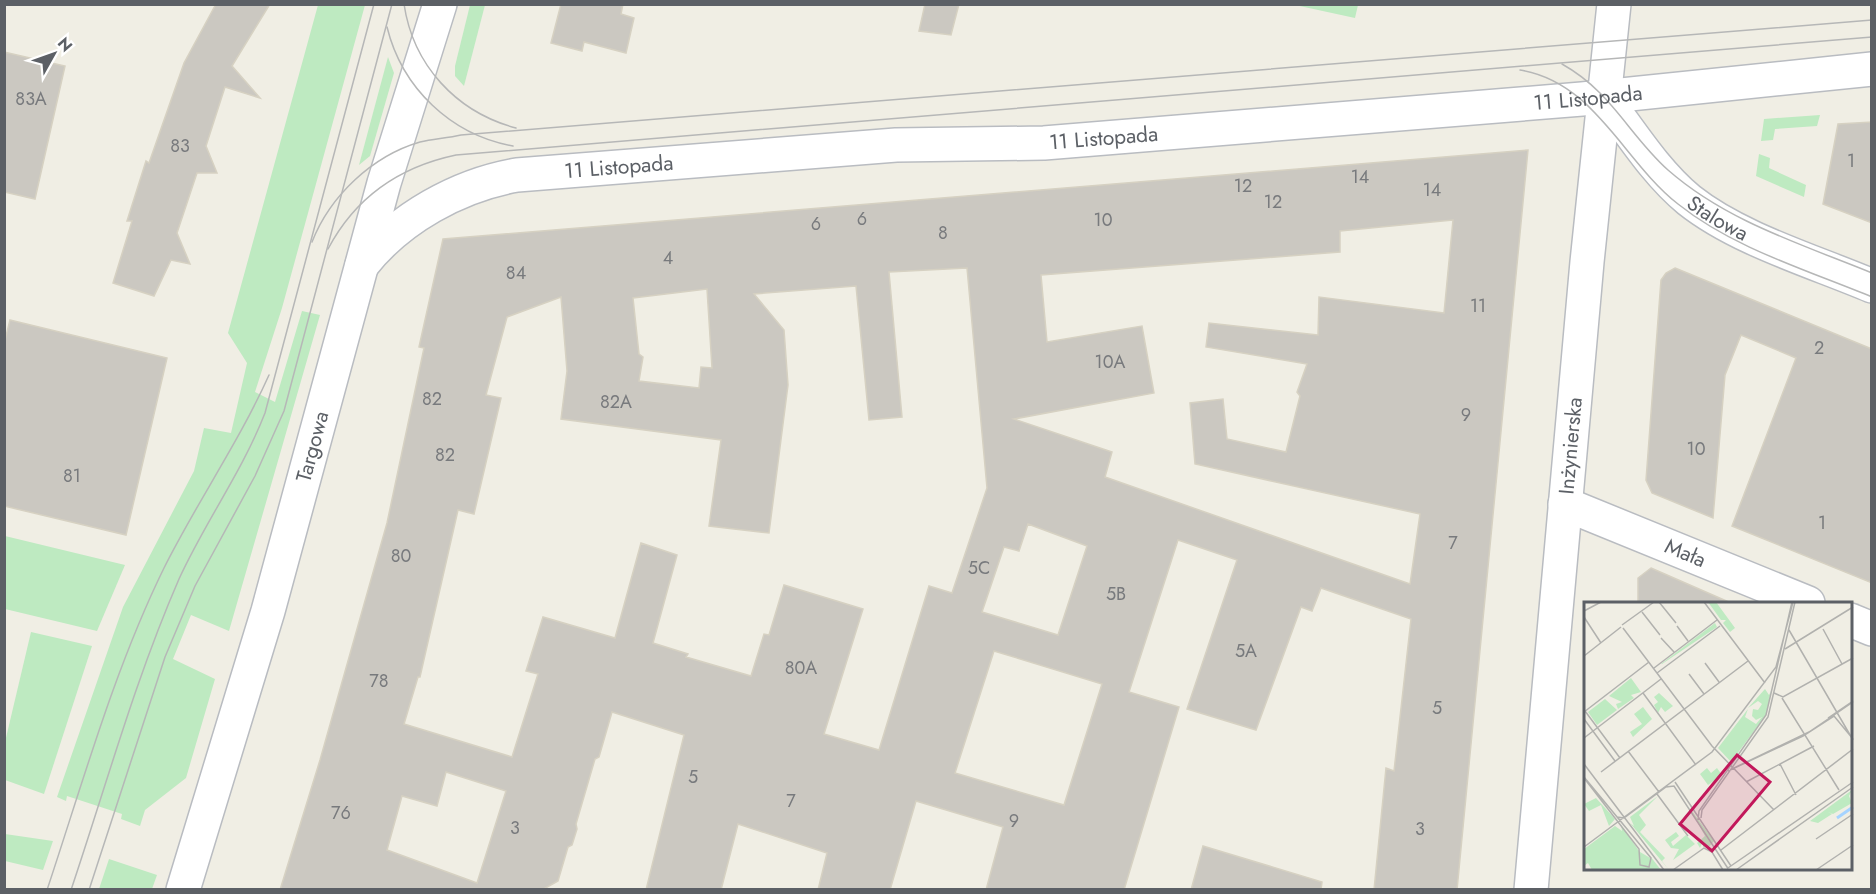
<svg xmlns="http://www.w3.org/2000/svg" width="1876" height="894" viewBox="0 0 1876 894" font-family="Jost,sans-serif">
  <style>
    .green { fill: #beeac1 }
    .building { fill: #cbc8c1; stroke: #d6d1c2; stroke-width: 1.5; fill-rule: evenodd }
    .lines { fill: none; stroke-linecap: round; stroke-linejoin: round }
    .minor-casing { stroke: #b9bcc1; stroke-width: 36 }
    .tertiary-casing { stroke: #b9bcc1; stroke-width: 36 }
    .minor { stroke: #fff; stroke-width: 33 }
    .tertiary { stroke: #fff; stroke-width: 33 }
    .tram { stroke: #b6b7b7; stroke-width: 1.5 }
    .labels { text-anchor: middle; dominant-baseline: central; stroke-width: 4.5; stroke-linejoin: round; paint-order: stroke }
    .number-label { font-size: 18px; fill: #787a7d }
    .street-label { font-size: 21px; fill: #5c6066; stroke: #fff }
    .inset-river { fill: none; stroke: #a5d3ff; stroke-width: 3 }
    .inset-road { fill: none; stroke: #b1b1ae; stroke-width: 1.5 }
    .view { fill: #c2185b; fill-opacity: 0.15; stroke: #c2185b; stroke-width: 3 }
    .inset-edge { fill: none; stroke: #5c6066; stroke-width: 3 }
  </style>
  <rect width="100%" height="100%" fill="#f0eee4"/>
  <g class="green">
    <polygon points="318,5 365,5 282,308 255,392 275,402 302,311 320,315 229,631 191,615 173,659 215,679 186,778 145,810 140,826 121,819 122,814 67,796 66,801 57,797 123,607 194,471 204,428 231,433 247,363 228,333"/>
    <polygon points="470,5 485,5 464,86 455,76 455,66"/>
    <polygon points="1295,5 1358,4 1358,5 1355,18"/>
    <polygon points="388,57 394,73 370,156 359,165"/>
    <polygon points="1820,115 1817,126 1775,129 1773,140 1761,141 1764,119"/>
    <polygon points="1759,154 1770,158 1769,168 1806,185 1804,197 1756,176"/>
    <polygon points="5,536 125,565 97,631 5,609"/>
    <polygon points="31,632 92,646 44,794 5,780 5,742"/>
    <polygon points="5,834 53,841 43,870 5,861"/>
    <polygon points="109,859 157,875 152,889 99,889"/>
  </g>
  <g class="building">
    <polygon points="216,4 270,4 232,66 260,98 225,87 206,146 217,173 197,173 177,233 190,264 171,260 154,296 113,283 132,221 127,221 146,161 149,163 184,63"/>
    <polygon points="561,4 623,4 621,14 634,18 626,53 584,42 582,51 551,43"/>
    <polygon points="925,4 959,4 951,35 919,31"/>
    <polygon points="4,52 65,66 35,199 4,192"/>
    <polygon points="1872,122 1872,223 1823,204 1838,124"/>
    <path d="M1528,150l-71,740h-83l12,-122 8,3 17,-152 -90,-31 -9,23 -11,-4 -45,123 -69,-21 50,-149 -59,-20 -49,152 50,15 -55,183h-138l17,-63 -87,-26 -26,89h-72l9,-37 -89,-29 -17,66h-75l38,-155 -72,-23 -13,45 -4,2 -19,65 1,5 -5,16 -4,2 -10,34 -16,9h-262l40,-130 67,-237 37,-175 -5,-1 24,-108zM1453,220l-9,93 -125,-16 -1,38 -109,-12 -3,24 101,17 -10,28 3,4 -14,56 -59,-13 -4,-40 -33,4 5,61 225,50 -10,70 -305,-107 7,-25 -98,-33 140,-26 -12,-67 -95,16 -6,-67 299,-23v-21zM967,268l20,220 -35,105 -23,-7 -50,164 -55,-16 39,-125 -79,-24 -15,50 -5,-1 -13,42 -65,-19 2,-3 -35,-11 24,-88 -36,-12 -26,95 -72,-21 -17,54 12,3 -26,83 -108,-33 14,-47h2l38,-167 16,4 27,-116 -15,-3 21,-78 54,-20 6,74 -6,48 160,21 -12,86 60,7 19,-148 -4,-55 -30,-36 102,-8 13,134 33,-3 -13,-145zM707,289l5,79 -11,-1 -2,21 -60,-7 4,-24 -4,-3 -6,-56zM1028,524l59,22 -29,89 -76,-23 22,-65 15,4zM994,651l108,33 -38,121 -109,-32zM446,772l60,19 -29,92 -90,-33 15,-54 35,10z"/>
    <polygon points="1675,268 1872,349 1872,583 1732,526 1796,358 1741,335 1725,375 1713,518 1652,493 1646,480 1661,280 1666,273"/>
    <polygon points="10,320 167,358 126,535 4,506 4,344"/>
    <polygon points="1651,568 1731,603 1638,603 1638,578"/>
    <polygon points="1203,846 1322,882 1321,890 1191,890"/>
  </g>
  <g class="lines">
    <defs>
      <g id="minor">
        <path id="s1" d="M1604,97c26,34 51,75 85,103 49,39 124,61 183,86"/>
        <path id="s2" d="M1565,504l243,99"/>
        <polyline points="1850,620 1872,629"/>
        <path id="s3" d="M1531,890l56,-628 27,-258"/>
      </g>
      <g id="tertiary">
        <path id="s4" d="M362,265c37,-47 97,-80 155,-90l379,-30 148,-2 538,-44 290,-30"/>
        <path id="s5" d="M183,890l85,-279 116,-428 56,-179"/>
      </g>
    </defs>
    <use href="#minor" class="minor-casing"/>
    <use href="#tertiary" class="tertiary-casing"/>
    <use href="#minor" class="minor"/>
    <use href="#tertiary" class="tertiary"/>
    <g class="tram">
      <path d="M404,4c9,61 52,108 112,124"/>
      <path d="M387,27c15,61 64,108 126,119"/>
      <path d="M1562,64c50,28 66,70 106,106 58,51 133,74 204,103"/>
      <path d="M1520,70c75,12 103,91 158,134 55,44 129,66 194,93"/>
      <path d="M312,242c18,-46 60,-86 108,-100 14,-3 28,-4 41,-7l1411,-115"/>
      <path d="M328,249c28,-53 71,-82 128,-94l1416,-118"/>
      <path d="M47,890c36,-108 67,-220 117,-322 33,-66 75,-126 105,-193"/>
      <path d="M71,890c35,-104 64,-210 108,-311 26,-57 63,-107 86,-166l109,-409"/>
      <polyline points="89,890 165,657 195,586 255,476 284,411 392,4"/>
    </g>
  </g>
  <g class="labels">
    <g class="number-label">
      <text x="31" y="99">83A</text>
      <text x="180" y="146">83</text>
      <text x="1851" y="161">1</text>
      <text x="1360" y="177">14</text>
      <text x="1243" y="186">12</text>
      <text x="1432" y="190">14</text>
      <text x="1273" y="202">12</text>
      <text x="862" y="219">6</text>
      <text x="1103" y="220">10</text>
      <text x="816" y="224">6</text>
      <text x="943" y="233">8</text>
      <text x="668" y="258">4</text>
      <text x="516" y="273">84</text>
      <text x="1478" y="306">11</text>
      <text x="1819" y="348">2</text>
      <text x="1110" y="362">10A</text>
      <text x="432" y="399">82</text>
      <text x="616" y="402">82A</text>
      <text x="1466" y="415">9</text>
      <text x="1696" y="449">10</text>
      <text x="445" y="455">82</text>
      <text x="72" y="476">81</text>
      <text x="1822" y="523">1</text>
      <text x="1453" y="543">7</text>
      <text x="401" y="556">80</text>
      <text x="979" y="568">5C</text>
      <text x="1116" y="594">5B</text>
      <text x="1246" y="651">5A</text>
      <text x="801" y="668">80A</text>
      <text x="379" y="681">78</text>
      <text x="1437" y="708">5</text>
      <text x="693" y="777">5</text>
      <text x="791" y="801">7</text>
      <text x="341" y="813">76</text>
      <text x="1014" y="821">9</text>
      <text x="515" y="828">3</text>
      <text x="1420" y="829">3</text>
    </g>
    <g class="street-label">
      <text stroke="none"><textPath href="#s4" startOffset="1257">11 Listopada</textPath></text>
      <text stroke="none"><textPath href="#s4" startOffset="771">11 Listopada</textPath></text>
      <text stroke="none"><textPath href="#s4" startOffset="285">11 Listopada</textPath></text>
      <text stroke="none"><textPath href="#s1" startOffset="168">Stalowa</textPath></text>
      <text stroke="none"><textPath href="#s5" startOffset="462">Targowa</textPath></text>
      <text stroke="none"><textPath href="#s3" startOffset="446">Inżynierska</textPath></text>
      <text stroke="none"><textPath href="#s2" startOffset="130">Mała</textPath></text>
    </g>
  </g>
  <g transform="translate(1584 602)">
    <rect width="268" height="268" fill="#f0eee4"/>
    <path d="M124,0h8l19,26 -5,4 -7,-9 3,-3h-5zM131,21l2,4 -55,37h-1zM47,76l10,14 -10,3 3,3 -16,11 -2,-5 6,-2 -13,-6zM181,87l4,6 2,-4 -5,24 -35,47 -13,-14 30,-39 -3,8 11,7 6,-7 -6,3 -4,-4 1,-7 5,1 4,-6 -4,-3 -10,7zM75,91l14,13 -8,6 -4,-5 -3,6 -4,-8 4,-3 -4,-5zM21,97l12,11 -20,15 -9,-13zM59,105l9,12 -19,18 -3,-5 12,-8 -8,-10zM123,166l4,5 6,-5 5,7 -14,10 -8,-11zM268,188l-3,6 3,7 -19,11 -5,-2 4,2 -14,9 -8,-2zM74,194l-19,19 7,10 -6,7 25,26 -3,3 7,9 -39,-47 4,3 -4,-9zM12,196l19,21 -6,7 -8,-21 -12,6 -5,-7zM105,205l25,34 -6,7 -5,-1v-6l-3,7 -3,-5 8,-7zM37,223l18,26v9l1,-8 12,7 -5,-7 14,18h-69l-4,-7 -4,3v-17l31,-23 7,5zM92,230l3,4 -8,6 2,4 13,-11 9,9 -22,16 6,-11 -8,-1 -6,-8z" fill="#beeac1"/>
    <path class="inset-river" d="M253,216l16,-11"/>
    <path class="inset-road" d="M75,0l17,21M120,0l61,81M0,9l17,-9M58,10l18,23M0,15l17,26M38,23l32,-23M93,24l11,15M39,26l89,118 62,64M239,27l19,35M205,28l64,110M77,36l13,14M201,47l68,-42M0,54l37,-29M121,61l14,19M70,66l63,-48M73,71l63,-47M105,72l15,20M59,91l53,72M190,91l9,4 70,-39M198,96l57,92M1,109l35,47M0,110l65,-50M244,116l25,-17M0,117l31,42M0,136l77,-59M44,149l31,41M0,162l80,106M196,162l16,31M150,166l75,-36 44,-30M144,169l75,-35 31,-20 19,23M17,170l147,-111M0,175l67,81 -2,9 -9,-2 -1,-16 -55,-71M91,180l56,84M162,180l68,-36M73,192l31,42M33,215l7,1 42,-31 8,-1 55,84M117,216l1,-8 66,-93 27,-115M114,218l1,-9 67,-96 26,-113M232,237l37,-25M0,245l128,-95 64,-85 17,-65M137,248l132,-101M89,268l31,-22 8,4 11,18M141,268l128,-88M152,268l117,-83M232,268l37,-25"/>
    <path class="view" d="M153,153l33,27 -58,69 -32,-27z"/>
    <rect width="268" height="268" class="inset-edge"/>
  </g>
  <rect width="1876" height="894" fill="none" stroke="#5c6066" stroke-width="12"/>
  <g transform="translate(54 54) rotate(50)" stroke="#ffffff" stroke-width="4.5" paint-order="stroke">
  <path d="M0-4.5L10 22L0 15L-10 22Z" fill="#5c6066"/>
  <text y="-9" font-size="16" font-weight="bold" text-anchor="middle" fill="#5c6066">N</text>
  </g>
</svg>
